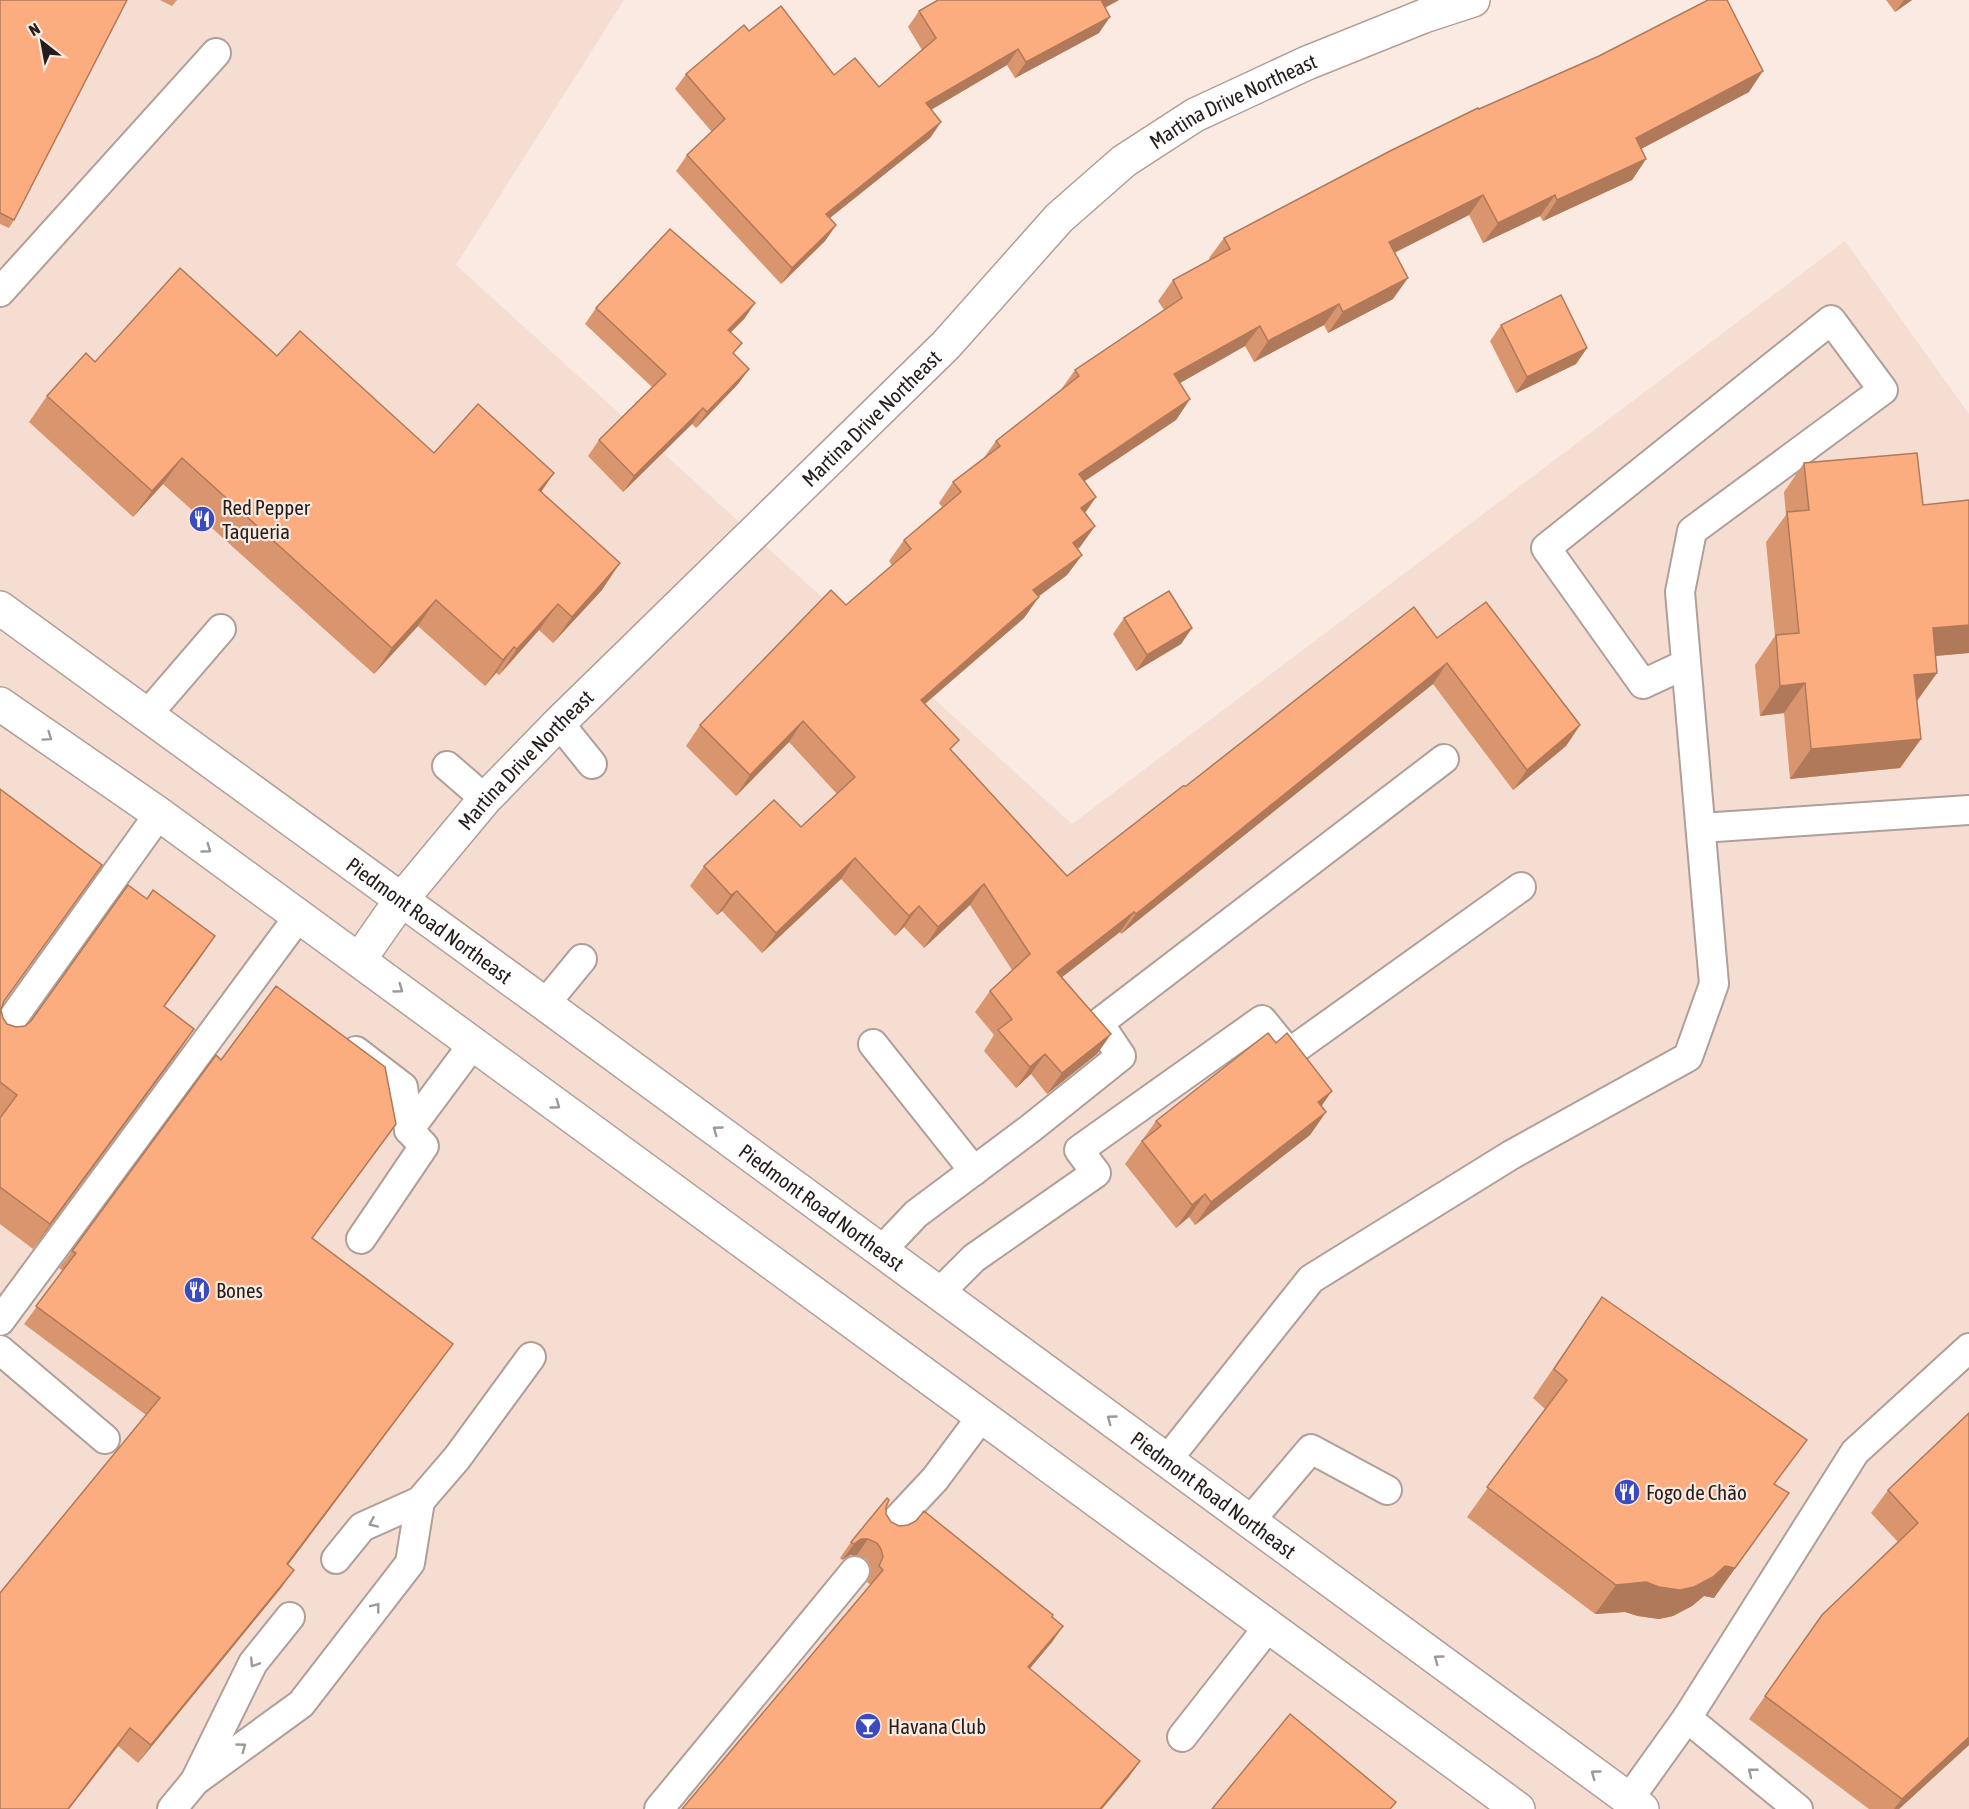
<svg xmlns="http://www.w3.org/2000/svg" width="1969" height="1809" viewBox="0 0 1969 1809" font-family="'Asap Condensed',sans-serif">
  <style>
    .built { fill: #f6ddd2 }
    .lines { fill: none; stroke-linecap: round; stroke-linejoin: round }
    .service-casing { stroke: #af9f98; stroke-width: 32 }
    .minor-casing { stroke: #af9f98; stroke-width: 36 }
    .secondary-casing { stroke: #af9f98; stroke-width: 36 }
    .service { stroke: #fff; stroke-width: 28 }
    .minor { stroke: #fff; stroke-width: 33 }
    .secondary { stroke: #fff; stroke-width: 33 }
    .wall { fill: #d9956d }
    .shaded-wall { fill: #b07959 }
    .building { fill: #fcad7f; stroke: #b07959; stroke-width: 1.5 }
    .oneway { stroke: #9c9998 }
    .labels { text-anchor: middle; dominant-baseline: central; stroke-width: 4.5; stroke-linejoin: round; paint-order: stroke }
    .street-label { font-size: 21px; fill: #231d1b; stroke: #fbeae2 }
    .poi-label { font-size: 21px; fill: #231d1b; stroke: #fbeae2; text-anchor: start }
  </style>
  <rect width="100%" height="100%" fill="#fbeae2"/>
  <polygon class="built" points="0,0 624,0 456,265 1072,824 1845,241 1969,414 1969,1809 0,1809"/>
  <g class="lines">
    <defs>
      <g id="service">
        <polyline points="0,292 216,53"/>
        <polyline points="146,716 221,629"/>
        <polyline points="559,723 592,764"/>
        <polyline points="447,766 485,799"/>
        <polyline points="1701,828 1969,810"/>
        <polyline points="545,1004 582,959"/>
        <polyline points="0,1036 159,814"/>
        <polyline points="873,1044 974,1171"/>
        <polyline points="356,1051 403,1087 409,1130"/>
        <polyline points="361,1239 424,1146 409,1130 473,1044"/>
        <polyline points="881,1251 916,1214 1031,1128 1121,1056 1099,1023 1444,759"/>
        <polyline points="939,1293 974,1258 1096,1173 1079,1150 1262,1020 1289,1053 1521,887"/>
        <polyline points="0,1321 299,916"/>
        <polyline points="0,1350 105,1439"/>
        <polyline points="1167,1460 1311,1279 1511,1155 1688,1057 1714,984 1680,592 1692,531 1883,390 1831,320 1546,548 1643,684 1686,664"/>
        <polyline points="1250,1521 1311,1449 1387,1490"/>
        <polyline points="891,1526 935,1479 982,1416"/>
        <polyline points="336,1559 362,1527 420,1501 457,1458 531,1357"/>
        <polyline points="1687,1718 1798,1809"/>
        <polyline points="1182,1737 1269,1626"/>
        <polyline points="195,1781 301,1704 410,1563 420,1501"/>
        <polyline points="1629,1799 1687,1718 1855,1452 1969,1348"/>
        <polyline points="172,1809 195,1781 253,1663 290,1617"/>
        <polyline points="659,1809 855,1571"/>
      </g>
      <g id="minor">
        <path id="s1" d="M359,960l42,-60 84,-101 74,-76 387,-378 113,-127 65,-57 71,-46 112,-52 117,-47 49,-16"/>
      </g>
      <g id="secondary">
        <path id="s2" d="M0,608l545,396 1097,805"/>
        <polyline points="0,704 159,814 1518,1809"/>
      </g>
    </defs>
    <use href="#service" class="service-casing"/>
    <use href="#minor" class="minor-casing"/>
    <use href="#secondary" class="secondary-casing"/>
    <use href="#service" class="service"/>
    <use href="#minor" class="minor"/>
    <use href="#secondary" class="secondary"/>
  </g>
  <g class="wall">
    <polygon points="0,0 14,220 9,228 0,224"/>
    <polygon points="160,0 177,0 172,6"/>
    <polygon points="938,0 1119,0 1105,8 1099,33 1015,78 1007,65 931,110 941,122 930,138 829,218 836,225 825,241 781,284 676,171 687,155 712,132 675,89 686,74 749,31 834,75 879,87 922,50 908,27 919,11"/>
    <polygon points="1886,0 1912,0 1895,12"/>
    <polygon points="1749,92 1641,149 1646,159 1632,180 1543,221 1540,216 1483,243 1469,215 1394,253 1393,299 1328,333 1324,325 1254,362 1245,346 1180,383 1190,399 1176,420 1084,481 1096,497 1085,513 1095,526 1080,547 1077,549 1082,555 1067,575 1038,597 1024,618 925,704 952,751 1067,876 1186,786 1437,638 1580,725 1566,746 1513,790 1433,684 1121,934 1120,932 1062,977 1111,1034 1097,1054 1047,1094 1031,1074 1016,1088 984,1051 994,1035 975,1012 990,991 1012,970 970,905 924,948 904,927 895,936 841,879 762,953 722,911 717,915 690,886 704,866 801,827 837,794 789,742 736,796 686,746 700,725 846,605 892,565 889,561 904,540 942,507 939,503 953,482 983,459 996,441 1060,391 1075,370 1164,310 1158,301 1173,280 1210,260 1209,258 1224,238 1479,109"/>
    <polygon points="755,303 744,319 731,332 734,354 749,369 738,384 696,428 692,424 623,492 588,456 599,440 652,387 585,324 596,308"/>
    <polygon points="1501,325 1587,348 1576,364 1516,393 1490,341"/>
    <polygon points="95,362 434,453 554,473 541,492 602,590 553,643 539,630 499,675 496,673 485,686 418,626 374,674 163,484 133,517 29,422 47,396"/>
    <polygon points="1804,463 1923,505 1969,500 1969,653 1935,656 1937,673 1917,701 1921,739 1900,768 1790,779 1784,713 1760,716 1755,665 1775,636 1766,542 1786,515 1784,492"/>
    <polygon points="1124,618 1192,628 1181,644 1136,671 1113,634"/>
    <polygon points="0,789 4,1003 1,1010 3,1018 7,1024 16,1027 25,1026 198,961 164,1007 194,1029 33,1249 0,1224"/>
    <polygon points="1321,1106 1326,1112 1310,1135 1195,1225 1189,1217 1176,1228 1125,1164 1156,1121"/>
    <polygon points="396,1124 312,1238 453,1344 288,1565 281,1588 138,1763 118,1746 69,1809 0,1809 146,1415 24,1324 63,1271 59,1268 72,1251"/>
    <polygon points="1602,1297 1775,1485 1714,1598 1704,1596 1692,1606 1673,1616 1659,1619 1638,1616 1625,1612 1595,1614 1467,1517 1545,1409 1533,1398"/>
    <polygon points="1969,1413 1969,1745 1899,1809 1869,1809 1749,1719 1822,1615 1898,1542 1871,1513 1888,1490"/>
    <polygon points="886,1507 886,1514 891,1522 1052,1617 1063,1626 1052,1642 1029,1669 1140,1761 1128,1778 871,1585 867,1582 871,1573 870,1565 866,1559 857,1555 850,1555 842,1560 840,1558 851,1542"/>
  </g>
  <g class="shaded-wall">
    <polygon points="1100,0 1119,0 1090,15"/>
    <polygon points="1904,0 1912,0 1895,12"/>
    <polygon points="1110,17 1099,33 1015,78 1026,62"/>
    <polygon points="1018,49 1007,65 915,119 926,103"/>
    <polygon points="1763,71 1749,92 1622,159 1636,138"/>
    <polygon points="941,122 930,138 815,230 826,214"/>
    <polygon points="1646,159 1632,180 1543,221 1557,200"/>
    <polygon points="1483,195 1469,215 1374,263 1389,242"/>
    <polygon points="1555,195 1540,216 1483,243 1498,223"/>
    <polygon points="836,225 825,241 781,284 792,268"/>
    <polygon points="1408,278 1393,299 1328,333 1343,312"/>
    <polygon points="755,303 744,319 717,346 728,330"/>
    <polygon points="1339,304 1324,325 1254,362 1268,341"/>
    <polygon points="1260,326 1245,346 1159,395 1174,374"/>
    <polygon points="1587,348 1576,364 1516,393 1527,377"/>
    <polygon points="749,369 738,384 696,428 707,412"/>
    <polygon points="1190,399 1176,420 1064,495 1079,474"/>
    <polygon points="703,408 692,424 623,492 634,476"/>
    <polygon points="182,458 163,484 133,517 152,491"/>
    <polygon points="554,473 536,499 539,490"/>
    <polygon points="1096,497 1082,517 1081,508"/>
    <polygon points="1095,526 1080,547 1058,563 1073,543"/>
    <polygon points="1082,555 1067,575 1019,611 1033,590"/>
    <polygon points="620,563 602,590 553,643 572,617"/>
    <polygon points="1039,597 1024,618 906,720 921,700"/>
    <polygon points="436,600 418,626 374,674 392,648"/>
    <polygon points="558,604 539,630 499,675 517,649"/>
    <polygon points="1969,625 1969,653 1912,658 1933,628"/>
    <polygon points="1192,628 1181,644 1136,671 1147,655"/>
    <polygon points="514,647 496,673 485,686 503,660"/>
    <polygon points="1447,663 1433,684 1121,934 1136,914"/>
    <polygon points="1937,673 1916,702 1914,675"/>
    <polygon points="1805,683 1784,713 1760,716 1780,686"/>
    <polygon points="803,721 789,742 736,796 750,775"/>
    <polygon points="1580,725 1566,746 1513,790 1527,770"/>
    <polygon points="1921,739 1900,768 1790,779 1811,749"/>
    <polygon points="855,858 841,879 762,953 776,933"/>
    <polygon points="984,884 970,905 924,948 938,927"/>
    <polygon points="737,891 722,911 717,915 731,895"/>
    <polygon points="919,906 904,927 895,936 909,916"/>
    <polygon points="1134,912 1120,932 1043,992 1057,972"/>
    <polygon points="215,936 198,961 146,1031 164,1006"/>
    <polygon points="194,1029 177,1054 33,1249 50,1224"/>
    <polygon points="1111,1034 1097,1054 1047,1094 1062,1073"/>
    <polygon points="1045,1054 1031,1074 1016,1088 1030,1067"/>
    <polygon points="1332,1091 1316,1114 1318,1102"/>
    <polygon points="1326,1112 1310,1135 1195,1225 1211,1202"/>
    <polygon points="1205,1194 1189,1217 1176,1228 1192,1205"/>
    <polygon points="453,1344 440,1362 275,1582 287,1564"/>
    <polygon points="1789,1493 1714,1598 1704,1596 1692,1606 1673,1616 1659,1619 1638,1616 1625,1612 1595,1614 1616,1585 1646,1582"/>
    <polygon points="861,1539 868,1539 857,1555 850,1555 842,1560 854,1544"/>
    <polygon points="294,1570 281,1588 138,1763 151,1745"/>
    <polygon points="1063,1626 1052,1642 1017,1684 1028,1667"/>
    <polygon points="130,1728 118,1746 69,1809 68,1809"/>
    <polygon points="1969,1737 1969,1745 1899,1809 1894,1809 1902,1799"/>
    <polygon points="1140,1761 1128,1778 1102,1809 1100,1809"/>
  </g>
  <g class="building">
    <polygon points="0,0 127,0 14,220 0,213"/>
    <polygon points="938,0 1101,0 1110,17 1026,62 1018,49 926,103 941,122 826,214 836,225 792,268 687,155 725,119 686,74 744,25 749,31 781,6 834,75 855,58 879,87 936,38 919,11"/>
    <polygon points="1708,0 1727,0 1763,71 1636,138 1646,159 1557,200 1555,195 1498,223 1483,195 1389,242 1408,278 1343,312 1339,304 1268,341 1260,326 1174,374 1190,399 1079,474 1096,497 1081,508 1095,526 1073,543 1082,555 1033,590 1039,597 921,700 959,740 950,749 1067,876 1183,786 1186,786 1414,607 1437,638 1486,602 1580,725 1527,770 1447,663 1136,914 1134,912 1057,972 1111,1034 1062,1073 1045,1054 1030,1067 998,1030 1012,1019 990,991 1030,954 984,884 938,927 919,906 909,916 855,858 776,933 737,891 731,895 704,866 774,800 801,827 855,777 803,721 750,775 700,725 831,590 846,605 911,549 904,540 961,492 953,482 1000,446 996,441 1079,376 1075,370 1182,298 1173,280 1230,249 1224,238 1390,151 1478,108 1479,109 1599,56"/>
    <polygon points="670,229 755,303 728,330 742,343 733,353 749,369 707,412 703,408 634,476 599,440 666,374 596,308"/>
    <polygon points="180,268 277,356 300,331 434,453 478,404 554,473 539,490 620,563 572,617 558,604 517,649 514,647 503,660 436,600 392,648 182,458 152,491 47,396 86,353 95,362"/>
    <polygon points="1561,295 1587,348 1527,377 1501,325"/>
    <polygon points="1917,453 1923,505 1969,500 1969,625 1933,628 1937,673 1914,675 1921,739 1811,749 1805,683 1780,686 1776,635 1799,633 1787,512 1809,510 1804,463"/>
    <polygon points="1169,591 1192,628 1147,655 1124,618"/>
    <polygon points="0,789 102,865 4,1001 1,1010 3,1018 7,1024 16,1027 25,1026 31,1021 128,885 147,899 153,890 215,936 164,1006 194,1029 50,1224 0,1187 0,1118 17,1095 0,1082"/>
    <polygon points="276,986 385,1067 396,1124 312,1238 453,1344 287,1564 294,1570 151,1745 130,1728 68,1809 0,1809 0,1593 160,1398 36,1306 76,1253 72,1251 216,1055 221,1060"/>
    <polygon points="1268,1033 1276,1043 1287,1033 1332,1091 1318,1102 1326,1112 1211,1202 1205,1194 1192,1205 1142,1141 1161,1126 1156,1121"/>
    <polygon points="1602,1297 1807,1440 1774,1484 1789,1493 1735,1568 1725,1566 1713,1577 1694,1587 1680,1590 1659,1587 1646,1582 1616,1585 1487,1487 1567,1380 1554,1369"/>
    <polygon points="1969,1413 1969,1737 1902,1799 1765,1696 1822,1615 1918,1523 1888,1490"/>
    <polygon points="887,1498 889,1500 886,1507 886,1514 891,1522 899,1526 908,1525 916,1521 924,1511 1053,1615 1052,1617 1063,1626 1028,1667 1140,1761 1100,1809 682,1809 883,1570 879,1566 883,1557 881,1549 877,1543 868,1539 861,1539 854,1544 851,1542"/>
    <polygon points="1290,1714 1396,1802 1390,1809 1212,1809"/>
  </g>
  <defs><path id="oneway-chevron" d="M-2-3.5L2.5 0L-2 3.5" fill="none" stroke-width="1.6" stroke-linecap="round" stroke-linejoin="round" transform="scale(1.5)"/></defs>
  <g class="oneway">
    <use href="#oneway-chevron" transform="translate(48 737) rotate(35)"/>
    <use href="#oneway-chevron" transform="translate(207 849) rotate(36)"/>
    <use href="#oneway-chevron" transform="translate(399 989) rotate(36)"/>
    <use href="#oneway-chevron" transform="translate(556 1105) rotate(36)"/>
    <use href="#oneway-chevron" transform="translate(717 1130) rotate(-144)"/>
    <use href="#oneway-chevron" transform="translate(1111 1419) rotate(-144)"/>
    <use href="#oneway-chevron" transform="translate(373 1523) rotate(156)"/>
    <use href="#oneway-chevron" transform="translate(376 1607) rotate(-52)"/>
    <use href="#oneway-chevron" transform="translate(1438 1659) rotate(-144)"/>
    <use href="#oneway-chevron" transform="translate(254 1663) rotate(123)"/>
    <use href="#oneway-chevron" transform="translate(242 1747) rotate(-36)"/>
    <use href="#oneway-chevron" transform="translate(1752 1772) rotate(-141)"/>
    <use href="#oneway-chevron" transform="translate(1595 1774) rotate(-144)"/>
  </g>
  <defs>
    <symbol id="restaurant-disc" viewBox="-11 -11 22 22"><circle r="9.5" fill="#3b4bbf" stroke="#fbeae2"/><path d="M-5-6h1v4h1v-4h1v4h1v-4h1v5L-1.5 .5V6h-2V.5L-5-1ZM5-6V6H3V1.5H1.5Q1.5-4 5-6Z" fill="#fff"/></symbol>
    <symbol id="bar-disc" viewBox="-11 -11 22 22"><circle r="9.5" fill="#3b4bbf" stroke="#fbeae2"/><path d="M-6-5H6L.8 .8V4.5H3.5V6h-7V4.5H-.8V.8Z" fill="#fff"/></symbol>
  </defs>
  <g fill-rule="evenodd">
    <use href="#restaurant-disc" x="187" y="504" width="30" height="30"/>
    <use href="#restaurant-disc" x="182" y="1275" width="30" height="30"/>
    <use href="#restaurant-disc" x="1612" y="1477" width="30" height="30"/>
    <use href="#bar-disc" x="853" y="1711" width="30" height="30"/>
  </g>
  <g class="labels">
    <g class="street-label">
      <text stroke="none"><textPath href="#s1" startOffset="1233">Martina Drive Northeast</textPath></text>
      <text stroke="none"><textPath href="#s1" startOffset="747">Martina Drive Northeast</textPath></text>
      <text stroke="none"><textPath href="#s1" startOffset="261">Martina Drive Northeast</textPath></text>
      <text stroke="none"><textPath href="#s2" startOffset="531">Piedmont Road Northeast</textPath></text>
      <text stroke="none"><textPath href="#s2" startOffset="1017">Piedmont Road Northeast</textPath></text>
      <text stroke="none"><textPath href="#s2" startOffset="1503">Piedmont Road Northeast</textPath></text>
    </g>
    <g class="poi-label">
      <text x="222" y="507">Red Pepper<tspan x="222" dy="24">Taqueria</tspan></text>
      <text x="216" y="1290">Bones</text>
      <text x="1646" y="1492">Fogo de Chão</text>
      <text x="888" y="1726">Havana Club</text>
    </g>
  </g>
  <g transform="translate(42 42) rotate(329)" stroke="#fbeae2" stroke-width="4.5" paint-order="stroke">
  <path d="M0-4.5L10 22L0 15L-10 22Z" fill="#231d1b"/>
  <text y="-9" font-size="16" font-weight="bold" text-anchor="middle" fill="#231d1b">N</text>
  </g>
</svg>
